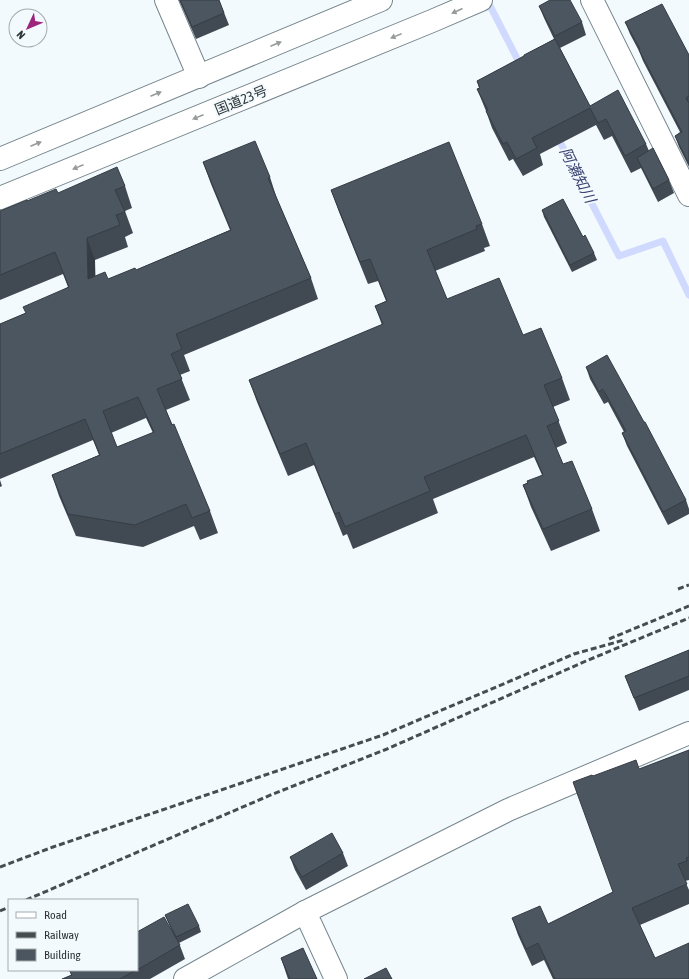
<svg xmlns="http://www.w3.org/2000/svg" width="689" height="979" viewBox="0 0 689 979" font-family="'Asap Condensed','Noto Sans JP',sans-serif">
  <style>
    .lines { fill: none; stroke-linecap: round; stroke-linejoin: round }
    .stream { stroke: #d0daff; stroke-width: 7 }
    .street-casing { stroke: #76868d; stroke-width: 24 }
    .highway-casing { stroke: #76868d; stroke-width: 24 }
    .street { stroke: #fff; stroke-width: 22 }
    .highway { stroke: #fff; stroke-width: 22 }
    .rail { stroke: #464d50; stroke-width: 3; stroke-dasharray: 6 3; stroke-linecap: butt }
    .wall { fill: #414a53; fill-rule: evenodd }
    .shaded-wall { fill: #353c44 }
    .building { fill: #4c5661; stroke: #353c44; fill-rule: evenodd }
    .oneway { fill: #969a9b }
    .labels { text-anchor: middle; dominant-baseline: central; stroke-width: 4; stroke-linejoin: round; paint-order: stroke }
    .street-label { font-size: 14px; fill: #2d3437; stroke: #f3fafd }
    .water-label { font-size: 15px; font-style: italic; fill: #3a4373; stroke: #f3fafd }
  </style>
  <rect width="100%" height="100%" fill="#f3fafd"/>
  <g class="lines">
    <g class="stream">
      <polyline points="487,0 522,68"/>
      <polyline points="557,136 619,256 663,241 689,295"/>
    </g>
    <defs>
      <g id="street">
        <polyline points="166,0 199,77"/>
        <polyline points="592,0 689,195"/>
        <polyline points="305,912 336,979"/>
        <polyline points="185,979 305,912 508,810 689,733"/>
      </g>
      <g id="highway">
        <polyline points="0,159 381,0"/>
        <polyline points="0,198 432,21 481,0"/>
      </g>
    </defs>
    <use href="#street" class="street-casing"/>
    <use href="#highway" class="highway-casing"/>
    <use href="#street" class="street"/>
    <use href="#highway" class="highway"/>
    <g class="rail">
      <polyline points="678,589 689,585"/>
      <polyline points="609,639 689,606"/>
      <polyline points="0,867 53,847 383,735 574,654 624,640"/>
      <polyline points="26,900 273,794 387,749 586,661 689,618"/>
      <polyline points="0,911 9,907"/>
    </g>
  </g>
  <g class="wall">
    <polygon points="179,0 219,0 229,25 196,39"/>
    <polygon points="539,6 582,22 586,35 560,48 590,106 646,144 649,151 669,180 674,193 658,202 641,168 631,173 612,136 604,140 596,125 540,154 543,165 523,176 513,159 509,161 492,128 486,111 477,89 479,88 477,81 524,56 554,39 544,18"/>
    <polygon points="625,22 689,55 689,167 679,147 675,136 680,132 643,61 639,51 630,34"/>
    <path d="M203,162l67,15 7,22 34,79 7,21 -134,56 6,16 -10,4 10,25 -24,10 44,101 8,22 -18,7 -6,-14 -51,21 -67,-11 -17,-40 -7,-21 47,-20 -6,-15 -93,39v-155l26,-11 42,-26 -5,-13 -63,26v-89l27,-10 31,-8 67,-7 7,22 -7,3 8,22 -8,4 3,10 -33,13v16l13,3 28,-9 94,-40 -19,-46zM146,418l7,15 -36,14 -6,-14z"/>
    <polygon points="331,190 482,224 490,246 484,248 485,251 435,271 447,299 523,335 562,378 570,400 553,407 567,443 556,448 563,464 592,509 600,531 551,551 531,507 523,485 542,475 534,457 433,499 438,513 353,549 347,534 343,536 314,465 288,476 257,402 249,380 382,325 375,306 386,301 378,281 368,284 339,212"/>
    <polygon points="542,210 583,237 594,253 597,260 572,272 544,217"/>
    <polygon points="586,367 686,500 689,509 689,514 668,525 627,446 622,433 624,432 608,402 604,404 590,379"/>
    <polygon points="0,480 2,486 0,487"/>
    <polygon points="689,650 689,690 639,711 625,676"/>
    <polygon points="689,750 689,880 685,881 689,890 689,904 640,925 655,958 689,979 553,979 544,960 532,966 518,935 512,918 548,924 613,892 593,776 640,769"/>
    <polygon points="343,853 348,866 306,890 295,870 290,857"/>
    <polygon points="165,915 199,926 201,932 179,943 185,959 150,979 62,979 71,975 70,970 137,970 137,932 174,935 168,922"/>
    <polygon points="281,958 317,979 288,979"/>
  </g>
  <polygon class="shaded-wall" points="87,238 95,260 96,300 88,279"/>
  <g class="building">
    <polygon points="180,0 219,0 224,13 192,27"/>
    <polygon points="550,0 570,0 582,22 555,36 539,6"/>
    <polygon points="662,4 689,55 689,96 686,98 689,103 689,164 675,136 682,132 639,50 640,49 625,22"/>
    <polygon points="555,39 590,106 618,90 646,144 625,156 606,119 598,123 590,108 532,138 537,148 516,159 507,142 503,144 486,111 488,110 477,89 480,88 477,81 524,56 524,55"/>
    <path d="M255,141l15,36 -2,1 43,100 -135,56 6,15 -11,5 11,25 -25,10 15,36 2,-1 36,87 -18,7 -6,-14 -51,21 -67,-11 -16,-39 48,-20 -15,-36 -85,35v-130l26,-11 -3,-6 46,-20 -14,-35 -55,23v-64l27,-11v1l29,-12 2,4 59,-26 8,19 -10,4 10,22 -9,3 4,10 -33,13 1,41 17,-7 3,7 27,-11 1,2 95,-40 -28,-68zM138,397l16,35 -37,15 -14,-36z"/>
    <polygon points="449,142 482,224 476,226 477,229 427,250 447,299 499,278 523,335 541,328 562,378 544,385 559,421 547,426 563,464 572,461 592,509 543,529 523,485 528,483 527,481 543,475 526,435 424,477 430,491 345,527 339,512 335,514 306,443 280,454 249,380 383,324 375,306 387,301 370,259 360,262 331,190"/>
    <polygon points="653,148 669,180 653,189 637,158"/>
    <polygon points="563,199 583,237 585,235 594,253 570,265 542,210"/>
    <polygon points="607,355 644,422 645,422 686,500 663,512 622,433 626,431 603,389 599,392 586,367"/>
    <polygon points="689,650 689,676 634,698 625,676"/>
    <polygon points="689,750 689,857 686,858 687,861 678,864 687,884 632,908 655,958 689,943 689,979 555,979 538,943 526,949 512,918 540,906 548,924 613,892 573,782 592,775 593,776 636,760 639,769"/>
    <polygon points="332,833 343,853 302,877 290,857"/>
    <polygon points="188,904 199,926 176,937 165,915"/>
    <polygon points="164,917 180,945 137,970 137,932"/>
    <polygon points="303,948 317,979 290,979 281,958"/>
    <polygon points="386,968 392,979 364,979"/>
    <polygon points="69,970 136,970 120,979 62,979 72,975"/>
  </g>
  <defs><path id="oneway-solid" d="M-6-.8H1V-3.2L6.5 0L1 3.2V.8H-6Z"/></defs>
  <g class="oneway">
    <use href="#oneway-solid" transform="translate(457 11) rotate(156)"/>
    <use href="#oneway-solid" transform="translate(396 36) rotate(158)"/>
    <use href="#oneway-solid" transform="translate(276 44) rotate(-23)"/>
    <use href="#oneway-solid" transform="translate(156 94) rotate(-23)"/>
    <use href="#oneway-solid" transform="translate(198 117) rotate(158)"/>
    <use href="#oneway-solid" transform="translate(36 144) rotate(-23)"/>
    <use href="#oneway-solid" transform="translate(78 167) rotate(158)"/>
  </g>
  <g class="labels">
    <g class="street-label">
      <text transform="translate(241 100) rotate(-22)">国道23号</text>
    </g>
    <g class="water-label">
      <text transform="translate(578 175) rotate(63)">阿瀬知川</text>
    </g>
  </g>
  <rect x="8" y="899" width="130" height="72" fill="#f3fafd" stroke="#a4abae"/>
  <rect x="16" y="912" width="20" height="6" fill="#ffffff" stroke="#a4abae"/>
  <text x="44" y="919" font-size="12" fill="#2d3437">Road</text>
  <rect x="16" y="932" width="20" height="6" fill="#464d50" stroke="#a4abae"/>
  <text x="44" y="939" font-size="12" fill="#2d3437">Railway</text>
  <rect x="16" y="949" width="20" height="12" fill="#4c5661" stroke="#a4abae"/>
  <text x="44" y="959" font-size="12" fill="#2d3437">Building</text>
  <g transform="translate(28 28) rotate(226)"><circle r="19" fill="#f3fafd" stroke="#a4abae"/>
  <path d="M0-3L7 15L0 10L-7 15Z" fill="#9e237a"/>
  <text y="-6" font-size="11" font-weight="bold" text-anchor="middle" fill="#2d3437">N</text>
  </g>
</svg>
